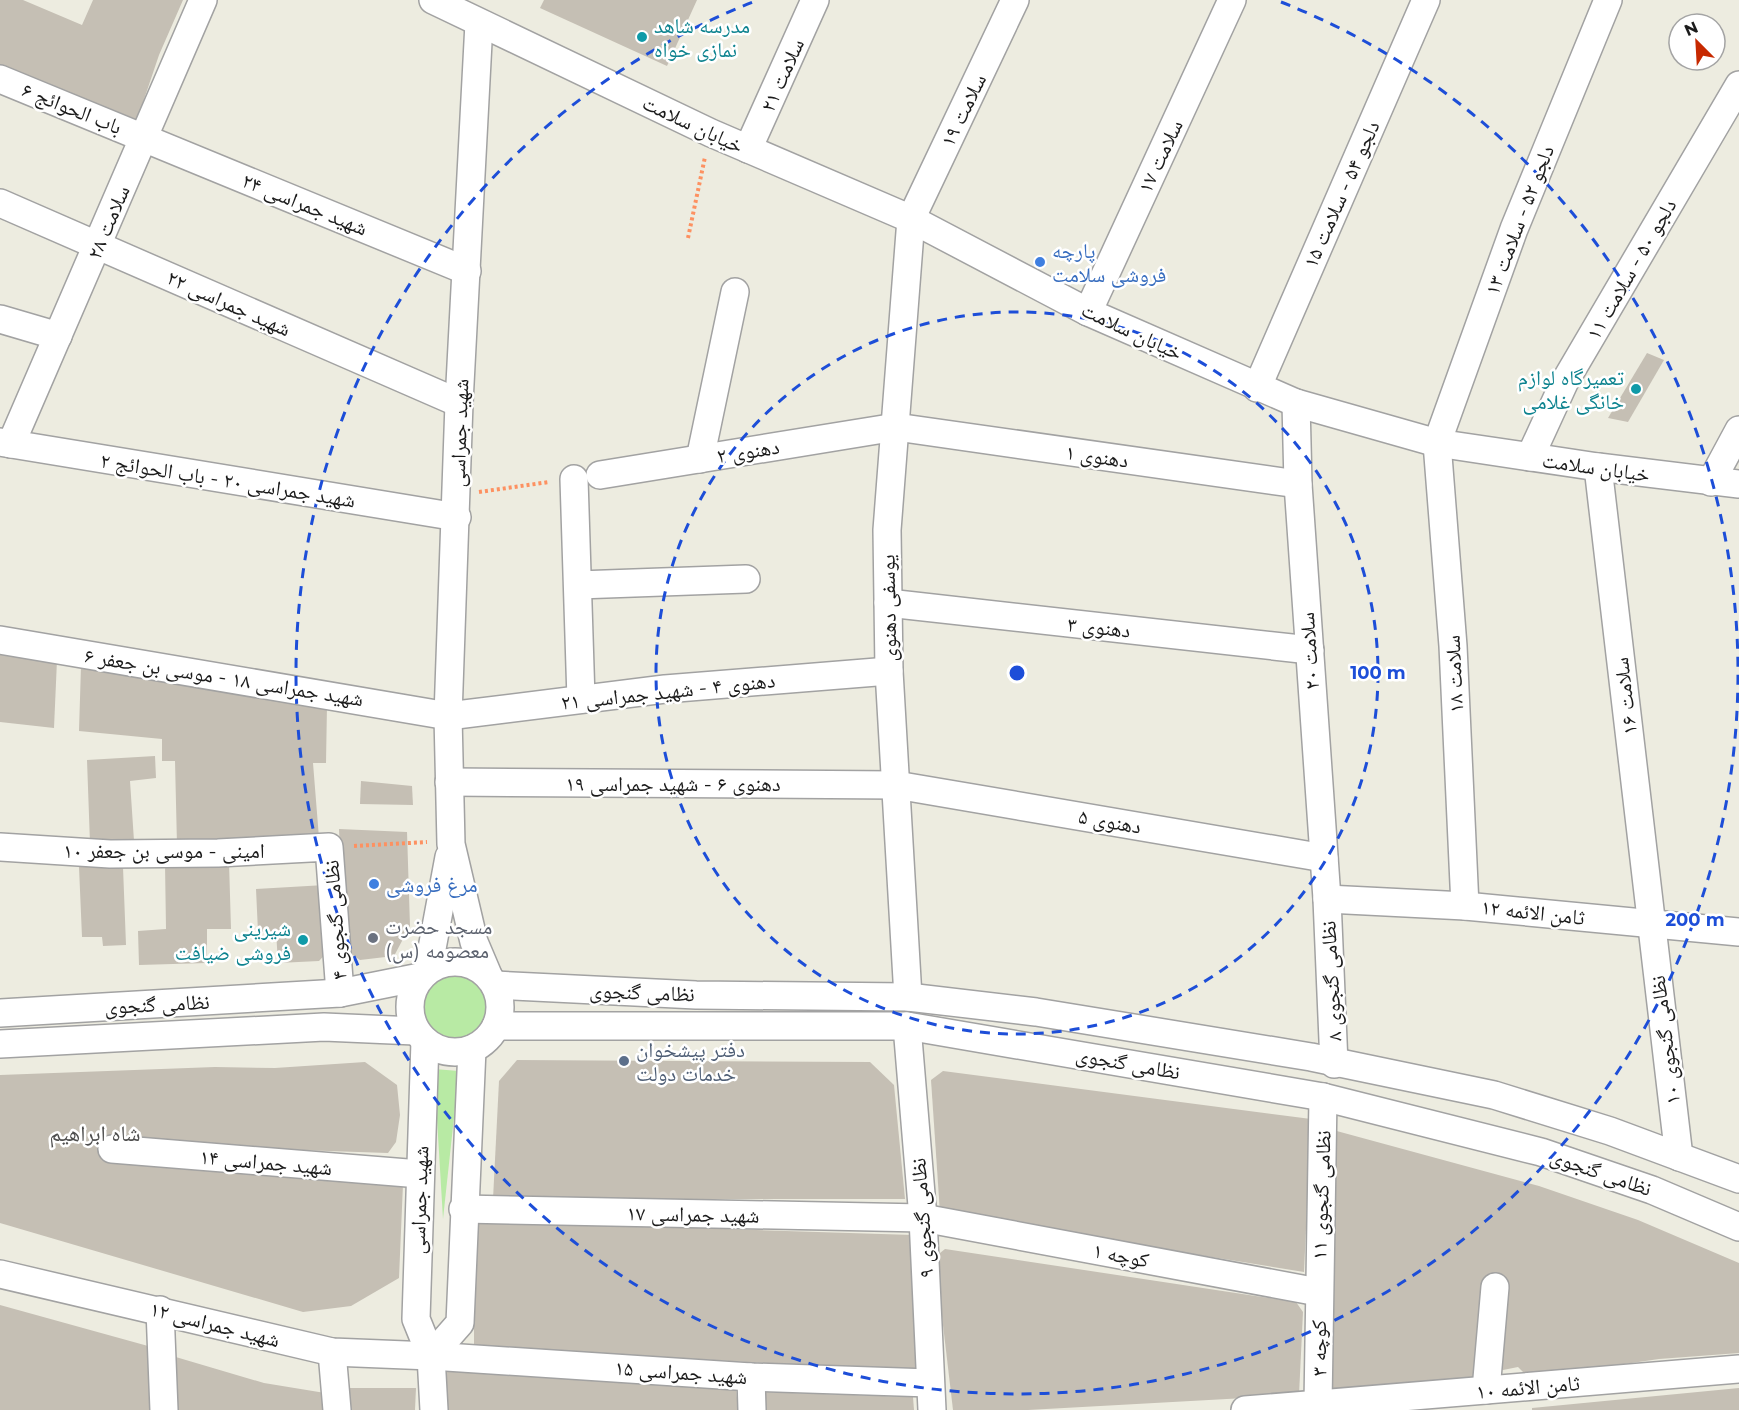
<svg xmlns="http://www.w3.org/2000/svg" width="1739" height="1410" viewBox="0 0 1739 1410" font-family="Montserrat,'Noto Naskh Arabic',sans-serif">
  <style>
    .grass { fill: #b8eaa4 }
    .building { fill: #c5bfb4 }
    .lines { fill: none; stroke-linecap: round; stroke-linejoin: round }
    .minor-casing { stroke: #a2a2a2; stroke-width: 30 }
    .path { stroke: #fd9161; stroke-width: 4; stroke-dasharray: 3 3; stroke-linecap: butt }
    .minor { stroke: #fff; stroke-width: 27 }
    .ring { fill: none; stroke: #1d4ed8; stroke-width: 3; stroke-dasharray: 10 8 }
    .culture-dot { fill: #0f9aa8; stroke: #fff; stroke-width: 2 }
    .shop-dot { fill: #3f7fe0; stroke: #fff; stroke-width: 2 }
    .worship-dot { fill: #6b7280; stroke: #fff; stroke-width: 2 }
    .service-dot { fill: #5c6f8a; stroke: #fff; stroke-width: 2 }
    .labels { text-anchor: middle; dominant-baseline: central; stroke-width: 5; stroke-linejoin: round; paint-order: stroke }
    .culture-label { font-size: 21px; fill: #0d838f; stroke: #fff; text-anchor: end }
    .street-label { font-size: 21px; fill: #1b1b1b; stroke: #fff }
    .shop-label { font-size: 21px; fill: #366cbe; stroke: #fff; text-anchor: start }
    .worship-label { font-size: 21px; fill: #5b616d; stroke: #fff; text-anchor: start }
    .service-label { font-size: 21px; fill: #4e5e75; stroke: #fff; text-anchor: start }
    .neighbourhood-label { font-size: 22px; fill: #4e4e4e; stroke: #fff }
    .centre { fill: #1d4ed8; stroke: #fff; stroke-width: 3 }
    .ring-label { font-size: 18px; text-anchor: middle; font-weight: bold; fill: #1d4ed8; stroke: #fff; stroke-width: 5; stroke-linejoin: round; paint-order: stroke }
  </style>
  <rect width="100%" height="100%" fill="#edece0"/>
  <g class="grass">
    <circle cx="455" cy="1007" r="36"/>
    <polygon points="434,1069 459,1071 443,1219"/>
  </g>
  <g class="building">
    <polygon points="0,0 23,0 82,25 93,0 183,0 159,55 135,126 0,66"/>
    <polygon points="544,0 697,0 667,66 540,8"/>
    <polygon points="1647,353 1664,360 1628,422 1608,418"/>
    <polygon points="0,651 57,660 54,728 0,722"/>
    <polygon points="81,666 327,705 326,763 313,763 319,838 177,845 175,761 162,761 162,739 79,731"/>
    <polygon points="155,756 156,778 130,781 134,841 90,843 87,760"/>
    <polygon points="361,781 412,786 413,805 360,804"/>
    <polygon points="339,829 407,832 410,926 394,956 360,960 344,949"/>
    <polygon points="229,862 231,929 207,929 207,963 139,965 138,931 166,929 165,864"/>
    <polygon points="79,867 123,867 126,945 103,946 102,937 82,937"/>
    <polygon points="325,885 331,948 319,961 278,963 276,931 258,932 256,889"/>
    <polygon points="517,1060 870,1062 894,1085 905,1199 493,1199 499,1081"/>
    <polygon points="365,1062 397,1085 400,1115 396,1142 388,1153 241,1148 403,1184 399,1278 351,1306 303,1312 0,1223 0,1075 215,1067 275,1068"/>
    <polygon points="943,1071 1311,1119 1304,1272 940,1213 931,1080"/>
    <polygon points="1333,1130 1539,1186 1638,1220 1739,1263 1739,1353 1659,1359 1529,1378 1518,1367 1503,1370 1497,1364 1481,1379 1327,1393"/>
    <polygon points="474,1221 913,1235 917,1372 474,1346"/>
    <polygon points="945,1249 1296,1302 1303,1312 1299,1395 1028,1410 953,1410 935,1257"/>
    <polygon points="0,1305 148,1346 152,1410 0,1410"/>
    <polygon points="169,1355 264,1383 325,1393 326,1410 173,1410"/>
    <polygon points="454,1364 736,1386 738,1410 448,1410 446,1373"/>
    <polygon points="342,1388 416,1388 415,1410 344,1410"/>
    <polygon points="1739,1388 1739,1410 1532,1410 1532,1408"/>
    <polygon points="760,1392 913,1397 914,1410 761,1410"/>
  </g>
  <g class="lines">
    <defs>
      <g id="minor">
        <polyline points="433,0 711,133 911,219 1088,312 1296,403 1437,443 1598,467 1739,484"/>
        <polyline points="479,23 459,403 448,716 451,844 474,942 488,975"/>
        <polyline points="0,79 467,271"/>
        <polyline points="748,149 815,0"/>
        <polyline points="0,203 459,403"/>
        <polyline points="1088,312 1232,0"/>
        <polyline points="0,319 58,336"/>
        <polyline points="1257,388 1426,0"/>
        <polyline points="1296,403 1298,484 1327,899 1334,1064"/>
        <polyline points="0,442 457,517"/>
        <polyline points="11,444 203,0"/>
        <polyline points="1530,457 1564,383 1739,85"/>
        <polyline points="700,459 735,292"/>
        <polyline points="1598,467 1679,1157"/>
        <polyline points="600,475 896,427 1298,484"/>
        <polyline points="574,479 581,699"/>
        <polyline points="1711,482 1739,430"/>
        <polyline points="578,585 746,579"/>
        <polyline points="888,603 1310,650"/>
        <polyline points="0,640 448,716 665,689 889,671"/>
        <polyline points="449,782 896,785 1324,858"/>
        <polyline points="0,847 110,854 218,853 329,847 340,993"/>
        <polyline points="1327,899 1465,906 1739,932"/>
        <polyline points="1465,906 1453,646 1437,443 1514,229 1608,0"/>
        <circle cx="455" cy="1007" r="45"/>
        <polyline points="428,970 449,857"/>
        <polyline points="495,985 696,995 908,997 1036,1012 1311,1057 1494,1095 1610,1131 1739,1179"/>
        <polyline points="908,997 889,671 887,530 911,219 1015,0"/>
        <polyline points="0,1013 340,993 420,977"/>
        <polyline points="496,1026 907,1026 1323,1097 1541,1152 1652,1190 1739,1227"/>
        <polyline points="907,1026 923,1218 932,1410"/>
        <polyline points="425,1041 416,1319 431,1356 434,1410"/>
        <polyline points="0,1044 324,1027 415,1031"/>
        <polyline points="112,1149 420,1174"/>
        <polyline points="463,1209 923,1218 1318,1292"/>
        <polyline points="0,1274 332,1352 431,1356 751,1377 930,1383"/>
        <polyline points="160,1310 164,1410"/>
        <polyline points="332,1352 337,1410"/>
        <polyline points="431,1356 460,1323 472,1049"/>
        <polyline points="751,1377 752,1410"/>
        <polyline points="1486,1390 1495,1287"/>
        <polyline points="1318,1404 1323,1097"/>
        <polyline points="1245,1410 1739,1369"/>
      </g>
    </defs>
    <use href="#minor" class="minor-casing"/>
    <g class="path">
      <polyline points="688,238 705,157"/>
      <polyline points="479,492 549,482"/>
      <polyline points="354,846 427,842"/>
    </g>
    <use href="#minor" class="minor"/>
  </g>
  <g class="ring">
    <circle cx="1017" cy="673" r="361"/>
    <path d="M1281 2A721 721 0 1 1 753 2"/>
  </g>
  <g class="culture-dot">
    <circle cx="642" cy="37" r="6"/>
    <circle cx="1636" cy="389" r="6"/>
    <circle cx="303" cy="940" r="6"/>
  </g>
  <g class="shop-dot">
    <circle cx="1040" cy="262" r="6"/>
    <circle cx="374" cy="884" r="6"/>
  </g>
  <circle class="worship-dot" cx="373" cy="938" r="6"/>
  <circle class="service-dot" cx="624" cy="1061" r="6"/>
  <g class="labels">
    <g class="culture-label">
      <text x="654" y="25" text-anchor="start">مدرسه شاهد<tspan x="654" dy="24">نمازی خواه</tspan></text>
      <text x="1624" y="377">تعمیرگاه لوازم<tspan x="1624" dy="24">خانگی غلامی</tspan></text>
      <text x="291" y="928">شیرینی<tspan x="291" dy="24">فروشی ضیافت</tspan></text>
    </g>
    <g class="street-label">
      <text transform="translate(782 75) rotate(-66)">سلامت ۲۱</text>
      <text transform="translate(72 108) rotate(22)">باب الحوائج ۶</text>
      <text transform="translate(963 110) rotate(-64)">سلامت ۱۹</text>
      <text transform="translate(693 124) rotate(25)">خیابان سلامت</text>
      <text transform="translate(1160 156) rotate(-65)">سلامت ۱۷</text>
      <text transform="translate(1341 194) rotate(-66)">دلجو ۵۴ - سلامت ۱۵</text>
      <text transform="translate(305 204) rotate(22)">شهید جمراسی ۲۴</text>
      <text transform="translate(1519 220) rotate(-69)">دلجو ۵۲ - سلامت ۱۳</text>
      <text transform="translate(108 222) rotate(-67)">سلامت ۲۸</text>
      <text transform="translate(1631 269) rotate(-60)">دلجو ۵۰ - سلامت ۱۱</text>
      <text transform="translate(229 303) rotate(24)">شهید جمراسی ۲۲</text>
      <text transform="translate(1132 331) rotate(25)">خیابان سلامت</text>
      <text transform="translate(459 433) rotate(-88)">شهید جمراسی</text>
      <text transform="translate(748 451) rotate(-9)">دهنوی ۲</text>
      <text transform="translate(1097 456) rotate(8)">دهنوی ۱</text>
      <text transform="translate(1596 467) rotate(8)">خیابان سلامت</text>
      <text transform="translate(228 480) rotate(9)">شهید جمراسی ۲۰ - باب الحوائج ۲</text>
      <text transform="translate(888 608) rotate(-91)">یوسفی دهنوی</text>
      <text transform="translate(1099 627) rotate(6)">دهنوی ۳</text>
      <text transform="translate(1309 651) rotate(-94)">سلامت ۲۰</text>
      <text transform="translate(1454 674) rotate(-93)">سلامت ۱۸</text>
      <text transform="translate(224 677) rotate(9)">شهید جمراسی ۱۸ - موسی بن جعفر ۶</text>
      <text transform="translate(668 691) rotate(-6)">دهنوی ۴ - شهید جمراسی ۲۱</text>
      <text transform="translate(1625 696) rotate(-97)">سلامت ۱۶</text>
      <text x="673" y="783">دهنوی ۶ - شهید جمراسی ۱۹</text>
      <text transform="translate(1110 821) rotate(10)">دهنوی ۵</text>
      <text x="164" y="850">امینی - موسی بن جعفر ۱۰</text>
      <text transform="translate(1533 912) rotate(6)">ثامن الائمه ۱۲</text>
      <text transform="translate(335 920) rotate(-94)">نظامی گنجوی ۴</text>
      <text transform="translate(1331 981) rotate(-93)">نظامی گنجوی ۸</text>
      <text transform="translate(642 992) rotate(2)">نظامی گنجوی</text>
      <text transform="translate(157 1004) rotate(-3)">نظامی گنجوی</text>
      <text transform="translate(1665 1040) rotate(-97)">نظامی گنجوی ۱۰</text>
      <text transform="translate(1128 1063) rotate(10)">نظامی گنجوی</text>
      <text transform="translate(266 1162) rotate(5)">شهید جمراسی ۱۴</text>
      <text transform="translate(1601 1172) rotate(19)">نظامی گنجوی</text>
      <text transform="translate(1321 1195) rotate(-88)">نظامی گنجوی ۱۱</text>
      <text transform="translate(419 1200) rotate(-88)">شهید جمراسی</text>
      <text transform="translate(693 1214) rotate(1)">شهید جمراسی ۱۷</text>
      <text transform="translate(922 1218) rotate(-94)">نظامی گنجوی ۹</text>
      <text transform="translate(1121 1255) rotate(11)">کوچه ۱</text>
      <text transform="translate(215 1324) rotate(14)">شهید جمراسی ۱۲</text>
      <text transform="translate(1318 1348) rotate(-90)">کوچه ۳</text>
      <text transform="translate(681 1372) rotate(4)">شهید جمراسی ۱۵</text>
      <text transform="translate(1528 1387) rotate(-5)">ثامن الائمه ۱۰</text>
    </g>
    <g class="shop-label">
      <text x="1052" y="250">پارچه<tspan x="1052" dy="24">فروشی سلامت</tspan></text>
      <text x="386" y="884">مرغ فروشی</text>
    </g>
    <g class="worship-label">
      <text x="385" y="926">مسجد حضرت<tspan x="385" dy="24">معصومه (س)</tspan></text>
    </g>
    <g class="service-label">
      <text x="636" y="1049">دفتر پیشخوان<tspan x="636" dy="24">خدمات دولت</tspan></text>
    </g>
    <g class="neighbourhood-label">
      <text x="95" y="1133">شاه ابراهیم</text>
    </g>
  </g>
  <circle cx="1017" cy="673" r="9" class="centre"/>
  <g class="ring-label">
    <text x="1378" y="679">100 m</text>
    <text x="1695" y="926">200 m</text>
  </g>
  <g transform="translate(1697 42) rotate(336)"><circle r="28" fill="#ffffff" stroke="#a4a4a4" stroke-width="1.5"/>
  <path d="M0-4.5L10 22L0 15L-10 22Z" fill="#c72900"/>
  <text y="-9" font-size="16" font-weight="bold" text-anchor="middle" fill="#1b1b1b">N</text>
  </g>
</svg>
